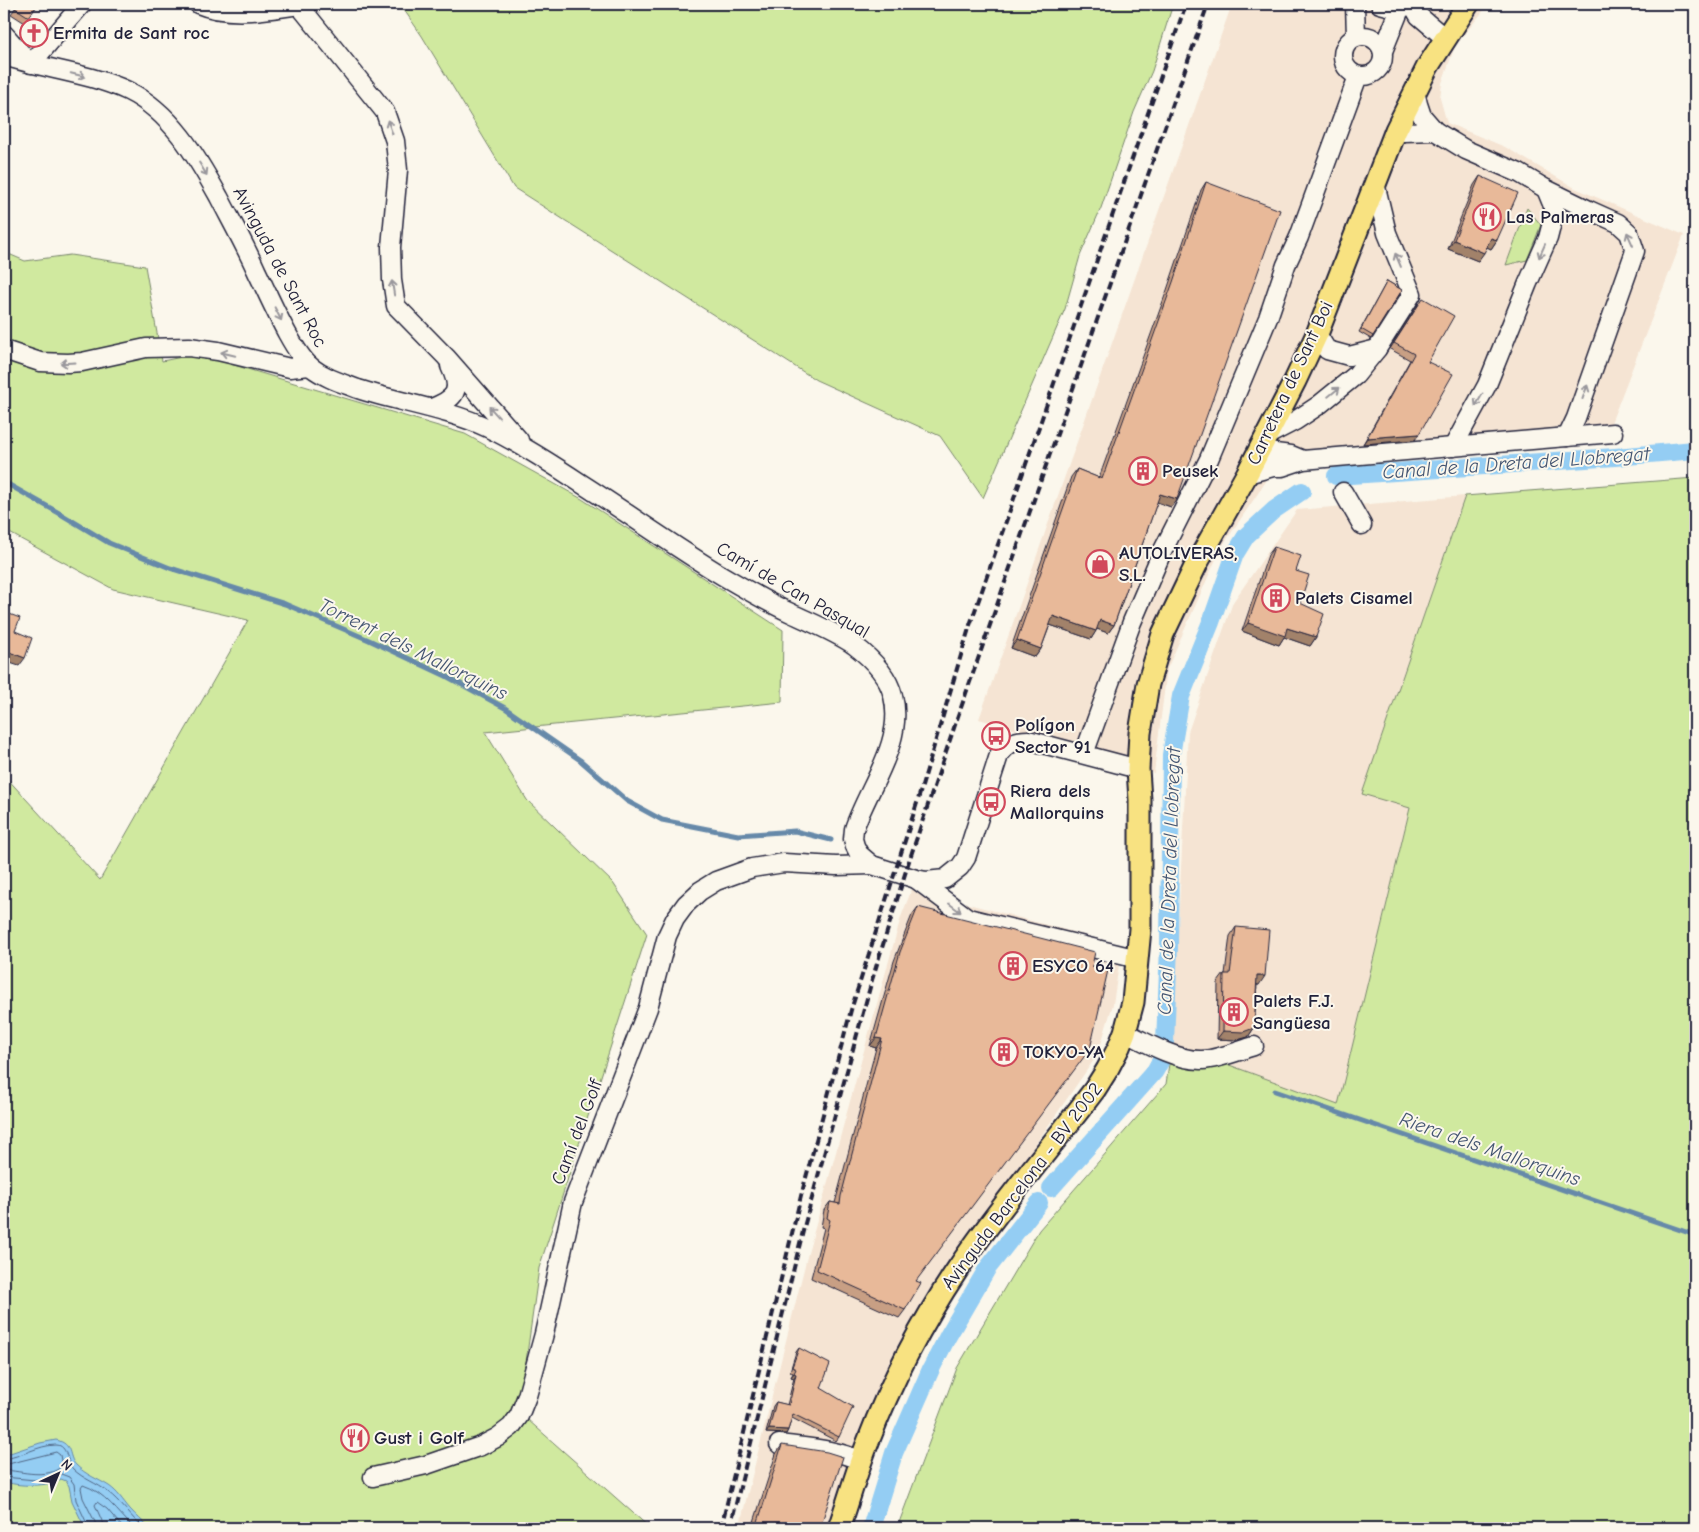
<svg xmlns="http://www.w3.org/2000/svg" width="1699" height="1532" viewBox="0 0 1699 1532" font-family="'Comic Neue',sans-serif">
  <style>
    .built { fill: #f5e4d3 }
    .green { fill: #d0e99f; stroke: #79866d }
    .water { fill: #94cdf3; stroke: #6689a9 }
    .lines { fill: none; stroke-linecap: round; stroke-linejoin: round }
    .shore { stroke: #506685; stroke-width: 1 }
    .stream { stroke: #6689a9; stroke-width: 5 }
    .canal { stroke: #94cdf3; stroke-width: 18 }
    .minor-casing { stroke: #22223b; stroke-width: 21 }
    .major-casing { stroke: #22223b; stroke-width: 25 }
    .minor { stroke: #fbf7ec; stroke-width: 18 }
    .major { stroke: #f8e281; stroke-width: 21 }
    .rail { stroke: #22223b; stroke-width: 4; stroke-dasharray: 8 4; stroke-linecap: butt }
    .wall { fill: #c89f84; stroke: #22223b }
    .shaded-wall { fill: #a2826b; stroke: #22223b }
    .building { fill: #e8b999; stroke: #22223b }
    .oneway { stroke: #99979c }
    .labels { text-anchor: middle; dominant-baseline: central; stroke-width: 4; stroke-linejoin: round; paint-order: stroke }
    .poi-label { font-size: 19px; font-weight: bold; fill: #22223b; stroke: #fbf7ec; text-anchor: start }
    .street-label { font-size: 19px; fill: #22223b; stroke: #fbf7ec }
    .water-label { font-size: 20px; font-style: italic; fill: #445572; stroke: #fbf7ec }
  </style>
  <rect width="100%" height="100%" fill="#fbf7ec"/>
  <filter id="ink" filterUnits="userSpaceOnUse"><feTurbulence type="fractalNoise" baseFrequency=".02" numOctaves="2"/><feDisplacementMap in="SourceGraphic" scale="10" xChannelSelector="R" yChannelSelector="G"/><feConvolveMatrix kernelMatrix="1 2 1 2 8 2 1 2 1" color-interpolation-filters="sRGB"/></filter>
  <g filter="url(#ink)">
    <g class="built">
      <polygon points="1232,4 1489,4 1455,46 1442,83 1440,98 1447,123 1505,147 1575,188 1684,235 1604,441 1316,461 1269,477 1221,548 1167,669 1154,773 1080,748 979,719"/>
      <polygon points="1465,496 1363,793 1410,807 1338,1105 1172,1044 1188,732 1233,602 1297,510"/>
      <polygon points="912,889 1122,945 1113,1004 1098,1054 922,1308 830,1528 739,1528 807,1257 901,917"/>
    </g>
    <g class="green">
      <polygon points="400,4 1173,4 1152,71 1134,112 1101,208 1080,256 1065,309 983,498 940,436 816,380 514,188 422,36"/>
      <polygon points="1527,208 1541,225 1527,260 1506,265"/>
      <polygon points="4,252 25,261 70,255 145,266 162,361 197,354 465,434 582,499 783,630 782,702 485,732 527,800 613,883 647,934 539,1268 519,1412 650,1528 4,1528 4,775 100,880 248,620 113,589 4,530"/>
      <polygon points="1695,478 1695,1528 897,1528 957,1368 1039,1230 1166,1084 1172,1044 1338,1105 1410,808 1362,794 1465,496"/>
    </g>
    <path class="water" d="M56,1440c18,4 11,16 20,25 10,10 22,14 33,21 9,6 14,15 21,23 6,7 13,12 19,19h-64l-13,-27 -3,-15 -3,-5 -5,-2c-10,8 -46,8 -57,2v-26l36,-12z"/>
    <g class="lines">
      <g class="shore">
        <path d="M4,1459c17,-2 34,-14 52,-14 12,0 10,17 17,24 10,10 24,14 35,23 12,9 23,25 35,36"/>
        <path d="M4,1465l52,-13 4,3 2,11c-15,14 -40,5 -58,4"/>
        <polyline points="4,1477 35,1480 54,1478 61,1474 69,1477 74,1484 76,1500 89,1528"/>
        <path d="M96,1528l-1,-6 -12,-24 -2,-10 2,-3c22,7 35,28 51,43"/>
        <polyline points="103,1528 102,1521 95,1505 97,1502 107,1509 123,1528"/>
      </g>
      <g class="stream">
        <polyline points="4,482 59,513 109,543 170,568 285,604 369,640 446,676 505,708 580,760 627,801 662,820 738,835 795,831 831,840"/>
        <polyline points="1275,1091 1695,1235"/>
      </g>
      <g class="canal">
        <polyline points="1336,476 1615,457 1695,450"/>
        <polyline points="1165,1042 1169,947 1171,755 1181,696 1211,622 1235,554 1246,536 1261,522 1274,510 1302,491"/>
        <polyline points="1051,1188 1155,1071 1161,1060"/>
        <polyline points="871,1528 894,1453 931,1369 948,1336 987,1269 1039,1203"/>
      </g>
      <defs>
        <g id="minor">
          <path d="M198,4c31,13 68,6 101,1l1,-1"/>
          <polyline points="298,4 385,112 395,141 398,170 391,247 392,280 396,306 446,357 519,440"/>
          <polyline points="1355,4 1356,37"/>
          <polyline points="1380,4 1400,9 1410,5"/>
          <polyline points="1412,4 1419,16 1445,38"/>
          <polyline points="4,34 30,63"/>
          <circle cx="1363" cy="56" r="20"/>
          <polyline points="1383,51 1400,9"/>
          <path d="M4,56c40,13 85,17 124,35 43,21 69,66 91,106 13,25 27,50 38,75 12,24 35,79 54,95 14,11 31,16 47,22 43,14 89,20 130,39 33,16 64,36 94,56 47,30 93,63 141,92 22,13 44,26 68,37 21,10 44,19 63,32 17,13 34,30 39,51 12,46 -25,91 -39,133l-1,10 2,7 4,8 7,6 6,5 44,14 10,2 19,-2 15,-12 6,-9 33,-103c8,-11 15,-15 29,-15l110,29"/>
          <polyline points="31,64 82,4"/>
          <polyline points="1415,91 1418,104 1422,116 1435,131 1466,150 1519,173 1546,189 1589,210 1618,223 1629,233 1635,251 1576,418 1567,437"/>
          <polyline points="1396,130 1404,132 1435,131"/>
          <polyline points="1317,334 1327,350 1349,356 1377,349"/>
          <polyline points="4,350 40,362 68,363 82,362 146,348 189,347 218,351 290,368 310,366"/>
          <path d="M432,408c24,-10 30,-17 18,-42"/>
          <polyline points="1266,436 1295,421 1319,405 1356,375 1377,349 1412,294 1387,233 1375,183"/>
          <polyline points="1453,447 1487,385 1528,283 1548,238 1555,211 1546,189"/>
          <polyline points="1259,451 1291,455 1303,460"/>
          <polyline points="1247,474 1273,467 1282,467 1303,460 1613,433"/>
          <polyline points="1343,492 1362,525"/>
          <polyline points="1084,754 1132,622 1162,552 1209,459 1268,318 1286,265 1299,237 1358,76"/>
          <polyline points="916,879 968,918 1138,959"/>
          <path d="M1125,1032c21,11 53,29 77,28 17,-1 36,-9 52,-14"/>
          <path d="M779,1444c28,4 57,5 82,17"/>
          <polyline points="373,1477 426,1465 481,1446 498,1437 511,1427 519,1416 527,1396 544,1334 573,1202 648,1008 667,936 675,919 686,904 700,891 716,881 752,868 784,863 836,866 872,865"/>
        </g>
        <path id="major" d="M839,1528c10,-29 18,-58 29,-86 23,-60 53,-118 89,-172 42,-63 92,-120 138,-181l12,-19 12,-23 6,-15 8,-30 7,-73v-129l-2,-31 2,-36 8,-49 15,-50 34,-71 50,-89 48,-93 22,-47 79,-204 32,-64 40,-62"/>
      </defs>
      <use href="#minor" class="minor-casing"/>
      <use href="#major" class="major-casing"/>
      <use href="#minor" class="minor"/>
      <use href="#major" class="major"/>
      <g class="rail">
        <polyline points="721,1528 801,1196 851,1010 917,803 970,625 1186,4"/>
        <polyline points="730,1528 804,1227 872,980 909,861 957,719 1208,4"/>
      </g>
    </g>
    <g class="wall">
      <polygon points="18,4 38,4 25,23 11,14"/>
      <polygon points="26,34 43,34 33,45 24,37"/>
      <polygon points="1480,176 1497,240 1491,249 1487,247 1478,261 1448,249 1474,185"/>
      <polygon points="1206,182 1171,507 1157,502 1114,625 1108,633 1097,629 1091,639 1050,625 1041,649 1035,657 1011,648 1071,477 1077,469 1099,478 1167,290 1201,190"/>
      <polygon points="1387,281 1402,290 1371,339 1359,332"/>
      <polygon points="1419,303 1428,362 1415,440 1363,444 1410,360 1390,349"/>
      <polygon points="1274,547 1296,571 1300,603 1316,637 1310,646 1284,637 1279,645 1242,631 1268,555"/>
      <polygon points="918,907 916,1281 905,1310 899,1318 811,1278 824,1228 821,1227 824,1210 830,1202 835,1203 876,1048 870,1046 894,961 912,915"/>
      <polygon points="1236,927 1259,985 1257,985 1254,1028 1248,1037 1237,1040 1217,1039 1218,982 1224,974 1225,974 1230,936"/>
      <polygon points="799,1348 821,1388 839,1437 836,1441 792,1418 788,1430 786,1434 766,1433 773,1406 776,1402 787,1405 794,1378 791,1377 793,1373 790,1371 796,1352"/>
      <polygon points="782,1445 820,1528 752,1528 776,1454"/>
    </g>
    <g class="shaded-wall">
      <polygon points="1491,238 1497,240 1491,249 1485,246"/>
      <polygon points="1454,240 1484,253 1478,261 1448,249"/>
      <polygon points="1419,434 1415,440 1363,444 1367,438"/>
      <polygon points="1160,494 1177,499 1171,507 1154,501"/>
      <polygon points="1053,616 1096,631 1091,639 1047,624"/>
      <polygon points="1100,620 1114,625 1108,633 1094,628"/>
      <polygon points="1248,623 1287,628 1316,637 1310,646 1284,637 1279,645 1242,631"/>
      <polygon points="1017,640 1041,649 1035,657 1011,648"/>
      <polygon points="4,650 25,658 19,666 4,661"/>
      <polygon points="1257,976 1265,976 1259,985 1251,984"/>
      <polygon points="1254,1028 1248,1037 1237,1040 1217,1039 1223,1031"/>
      <polygon points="876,1038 882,1039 876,1048 870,1046"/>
      <polygon points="794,1373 796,1374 794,1378 791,1377"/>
      <polygon points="769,1429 788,1430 786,1434 766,1433"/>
    </g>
    <g class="building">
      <polygon points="18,4 38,4 29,17 15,8"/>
      <polygon points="36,23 45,31 35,43 26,34"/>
      <polygon points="1480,176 1518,193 1497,240 1491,238 1484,253 1454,240"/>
      <polygon points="1206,182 1280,210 1177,499 1160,494 1114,625 1100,620 1096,631 1053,616 1041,649 1017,640 1077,469 1102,479 1173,282"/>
      <polygon points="1387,281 1402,290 1373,336 1361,329"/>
      <polygon points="1423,298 1454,316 1428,362 1453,374 1419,434 1367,438 1414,354 1394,343"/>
      <polygon points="1274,547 1301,556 1296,571 1309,575 1300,603 1324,614 1316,637 1287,628 1285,636 1248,623"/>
      <polygon points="4,612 20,618 15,631 32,638 25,658 4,650"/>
      <polygon points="918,907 1095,952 1092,966 1108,970 1090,1049 916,1281 921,1283 905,1310 817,1270 830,1220 827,1218 830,1202 840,1204 841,1196 882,1039 876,1038 900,952"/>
      <polygon points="1236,927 1269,930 1265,976 1257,976 1254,1028 1243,1032 1223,1031 1224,974 1230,974"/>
      <polygon points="799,1348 830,1364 821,1388 853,1407 839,1437 793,1414 788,1430 769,1429 776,1402 789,1405 796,1374 794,1373 796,1369 792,1367"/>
      <polygon points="782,1445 827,1452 843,1457 820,1528 756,1528"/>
    </g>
    <defs><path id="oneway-shaft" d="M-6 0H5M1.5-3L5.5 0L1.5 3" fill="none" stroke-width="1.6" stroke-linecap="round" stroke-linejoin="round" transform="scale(1.25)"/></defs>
    <g class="oneway">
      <use href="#oneway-shaft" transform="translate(78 75) rotate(13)"/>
      <use href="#oneway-shaft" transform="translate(390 127) rotate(-110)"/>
      <use href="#oneway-shaft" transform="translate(203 169) rotate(59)"/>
      <use href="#oneway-shaft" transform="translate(1630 239) rotate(-114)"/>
      <use href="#oneway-shaft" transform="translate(1542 251) rotate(114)"/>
      <use href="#oneway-shaft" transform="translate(1398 260) rotate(-113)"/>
      <use href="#oneway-shaft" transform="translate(393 288) rotate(-99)"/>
      <use href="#oneway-shaft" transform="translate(278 314) rotate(63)"/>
      <use href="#oneway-shaft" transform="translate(228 354) rotate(-166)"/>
      <use href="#oneway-shaft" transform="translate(68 363) rotate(177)"/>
      <use href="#oneway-shaft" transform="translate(1334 392) rotate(-39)"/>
      <use href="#oneway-shaft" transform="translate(1585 392) rotate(-70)"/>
      <use href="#oneway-shaft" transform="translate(1479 400) rotate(120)"/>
      <use href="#oneway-shaft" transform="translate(494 412) rotate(-132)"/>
      <use href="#oneway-shaft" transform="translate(955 908) rotate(37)"/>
    </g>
  </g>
  <defs>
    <symbol id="church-ring" viewBox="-11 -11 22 22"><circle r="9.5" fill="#fbf7ec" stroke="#d1495b" stroke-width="1.5"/><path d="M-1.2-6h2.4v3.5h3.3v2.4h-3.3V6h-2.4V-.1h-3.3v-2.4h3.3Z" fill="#d1495b"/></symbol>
    <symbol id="restaurant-ring" viewBox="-11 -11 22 22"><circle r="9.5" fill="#fbf7ec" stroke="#d1495b" stroke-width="1.5"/><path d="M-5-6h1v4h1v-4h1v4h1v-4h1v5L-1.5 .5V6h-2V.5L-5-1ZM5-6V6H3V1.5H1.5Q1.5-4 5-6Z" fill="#d1495b"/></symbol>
    <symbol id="building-ring" viewBox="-11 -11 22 22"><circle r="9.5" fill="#fbf7ec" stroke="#d1495b" stroke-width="1.5"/><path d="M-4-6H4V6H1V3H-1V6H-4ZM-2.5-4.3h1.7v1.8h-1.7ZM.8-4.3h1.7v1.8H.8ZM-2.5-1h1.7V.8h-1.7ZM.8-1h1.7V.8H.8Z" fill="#d1495b"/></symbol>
    <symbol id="shop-ring" viewBox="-11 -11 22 22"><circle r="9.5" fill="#fbf7ec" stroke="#d1495b" stroke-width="1.5"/><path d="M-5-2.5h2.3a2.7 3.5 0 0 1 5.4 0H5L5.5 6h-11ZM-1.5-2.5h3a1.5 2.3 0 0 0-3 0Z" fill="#d1495b"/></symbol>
    <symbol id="bus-ring" viewBox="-11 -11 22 22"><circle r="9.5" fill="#fbf7ec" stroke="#d1495b" stroke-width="1.5"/><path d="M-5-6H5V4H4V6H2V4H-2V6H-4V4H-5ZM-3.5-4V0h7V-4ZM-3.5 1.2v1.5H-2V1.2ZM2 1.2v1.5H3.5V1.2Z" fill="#d1495b"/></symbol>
  </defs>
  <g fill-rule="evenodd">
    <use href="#church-ring" x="18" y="17" width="32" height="32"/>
    <use href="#restaurant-ring" x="1471" y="201" width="32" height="32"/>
    <use href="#building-ring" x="1127" y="455" width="32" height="32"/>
    <use href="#shop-ring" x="1084" y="548" width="32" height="32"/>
    <use href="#building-ring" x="1260" y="582" width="32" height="32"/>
    <use href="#bus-ring" x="980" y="720" width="32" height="32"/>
    <use href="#bus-ring" x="975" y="786" width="32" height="32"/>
    <use href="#building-ring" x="997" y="950" width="32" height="32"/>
    <use href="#building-ring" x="1218" y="996" width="32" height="32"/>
    <use href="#building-ring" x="988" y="1036" width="32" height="32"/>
    <use href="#restaurant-ring" x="339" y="1422" width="32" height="32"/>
  </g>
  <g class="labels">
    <g class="poi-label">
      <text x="53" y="33">Ermita de Sant roc</text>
      <text x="1506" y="217">Las Palmeras</text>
      <text x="1162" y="471">Peusek</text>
      <text x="1119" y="553">AUTOLIVERAS,<tspan x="1119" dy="22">S.L.</tspan></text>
      <text x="1295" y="598">Palets Cisamel</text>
      <text x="1015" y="725">Polígon<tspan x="1015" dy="22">Sector 91</tspan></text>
      <text x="1010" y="791">Riera dels<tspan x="1010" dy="22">Mallorquins</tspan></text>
      <text x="1032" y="966">ESYCO 64</text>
      <text x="1253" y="1001">Palets F.J.<tspan x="1253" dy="22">Sangüesa</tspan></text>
      <text x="1023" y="1052">TOKYO-YA</text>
      <text x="374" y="1438">Gust i Golf</text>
    </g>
    <g class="street-label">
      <text transform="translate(280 267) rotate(62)">Avinguda de Sant Roc</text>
      <text transform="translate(1290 383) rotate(-65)">Carretera de Sant Boi</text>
      <text transform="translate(793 590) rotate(30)">Camí de Can Pasqual</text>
      <text transform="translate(577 1132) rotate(-69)">Camí del Golf</text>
      <text transform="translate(1022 1186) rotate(-53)">Avinguda Barcelona - BV 2002</text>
    </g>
    <g class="water-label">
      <text transform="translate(1516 463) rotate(-4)">Canal de la Dreta del Llobregat</text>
      <text transform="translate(413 649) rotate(26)">Torrent dels Mallorquins</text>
      <text transform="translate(1169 881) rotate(-88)">Canal de la Dreta del Llobregat</text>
      <text transform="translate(1490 1149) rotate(19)">Riera dels Mallorquins</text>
    </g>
  </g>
  <rect width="1699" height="1532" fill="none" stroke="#fbf7ec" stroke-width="20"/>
  <rect x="10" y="10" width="1679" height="1512" fill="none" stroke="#22223b" stroke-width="2" filter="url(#ink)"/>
  <g transform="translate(58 1474) rotate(44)" stroke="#fbf7ec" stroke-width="4" paint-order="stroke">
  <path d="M0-4L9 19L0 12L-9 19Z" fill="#22223b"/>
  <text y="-8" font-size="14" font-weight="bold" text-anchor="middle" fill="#22223b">N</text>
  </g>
</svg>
